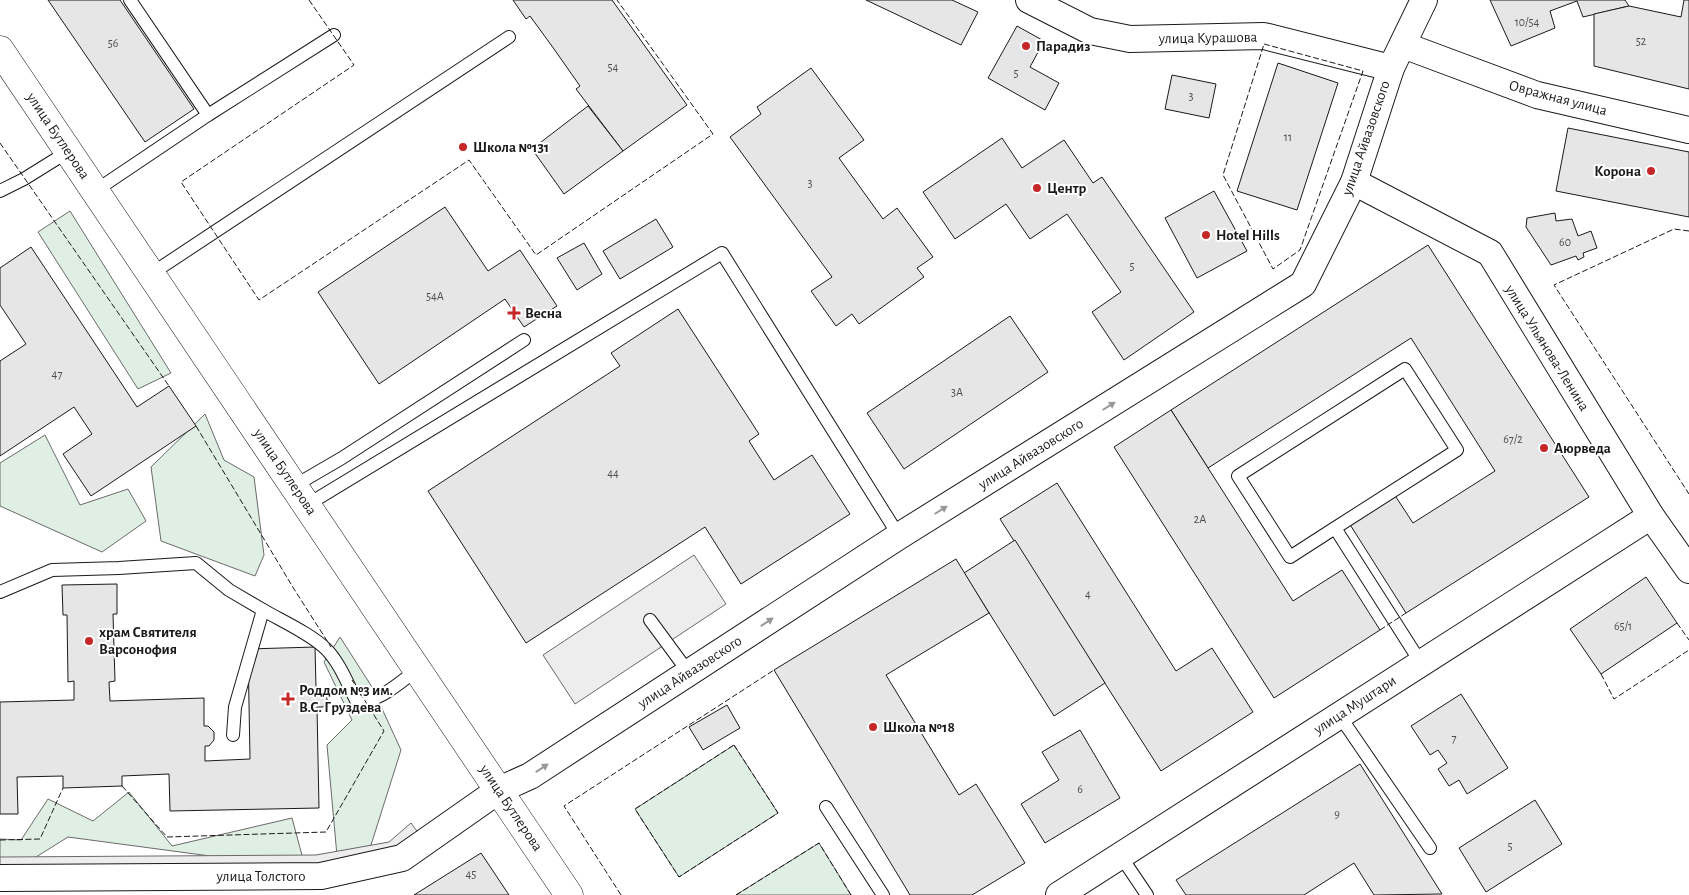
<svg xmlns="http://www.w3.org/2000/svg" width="1689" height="895" viewBox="0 0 1689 895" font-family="'Alegreya Sans',sans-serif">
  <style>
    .green { fill: #e0efe3; stroke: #6a6a6a }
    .parking { fill: #ededed; stroke: #6a6a6a }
    .building { fill: #e6e6e6; stroke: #1a1a1a }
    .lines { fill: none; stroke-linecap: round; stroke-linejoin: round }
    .service-casing { stroke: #1a1a1a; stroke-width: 14 }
    .minor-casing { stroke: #1a1a1a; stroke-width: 28 }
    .secondary-casing { stroke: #1a1a1a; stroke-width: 29 }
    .service { stroke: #fff; stroke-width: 12 }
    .minor { stroke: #fff; stroke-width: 26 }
    .secondary { stroke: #fff; stroke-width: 28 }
    .fence { stroke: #1a1a1a; stroke-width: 1; stroke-dasharray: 6 2.5; stroke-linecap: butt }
    .oneway { fill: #989898 }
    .poi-dot { fill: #c62828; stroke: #fff; stroke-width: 2 }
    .labels { text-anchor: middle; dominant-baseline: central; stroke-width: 4; stroke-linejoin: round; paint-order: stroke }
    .number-label { font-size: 12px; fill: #4d4d4d }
    .street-label { font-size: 15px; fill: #1a1a1a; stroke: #fff }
    .poi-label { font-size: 15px; font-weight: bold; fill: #1a1a1a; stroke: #fff; text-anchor: start }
  </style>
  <rect width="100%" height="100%" fill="#fff"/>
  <g class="green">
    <polygon points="70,211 171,373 138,389 38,232"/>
    <polygon points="205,414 224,460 254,477 264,555 255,576 161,541 151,467"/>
    <polygon points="45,435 80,505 128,489 146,521 102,552 0,506 0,463"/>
    <polygon points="340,637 372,687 401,750 371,845 337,856 327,745 352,720 324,662"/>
    <polygon points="734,745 778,813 679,877 635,809"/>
    <polygon points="129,792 172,846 292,818 303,859 255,862 68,837 20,867 0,866 0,839 21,840 48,799 93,821"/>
    <polygon points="819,843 851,895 736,895"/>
  </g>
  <g class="parking">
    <polygon points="694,555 726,604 575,704 543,655"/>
    <polygon points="411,823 425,842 321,876 0,878 0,857 316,855 389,842"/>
  </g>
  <g class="building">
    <polygon points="48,0 120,0 194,109 145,142"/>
    <polygon points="513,0 612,0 687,105 623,151 576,89 580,86 554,49 530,16 526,19"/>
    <polygon points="866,0 952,0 978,12 961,45"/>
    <polygon points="1490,0 1625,0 1629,6 1583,17 1577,1 1550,11 1555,28 1511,46"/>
    <polygon points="1684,0 1689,0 1689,89 1594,66 1594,14 1629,6 1681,17"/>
    <polygon points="1017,26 1044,41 1030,67 1059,83 1045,110 988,78"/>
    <polygon points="1278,63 1338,83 1297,210 1237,191"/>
    <polygon points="811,68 864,140 839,158 883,219 897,208 933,257 917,268 924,277 859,324 852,314 836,326 811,291 832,277 730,137 761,114 757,107"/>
    <polygon points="1172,75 1216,84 1209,118 1165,109"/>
    <polygon points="588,106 623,151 564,194 532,149"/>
    <polygon points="1568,128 1689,152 1689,217 1556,191"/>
    <polygon points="1002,138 1022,168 1064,140 1093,183 1102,177 1194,312 1124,360 1092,312 1121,292 1067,214 1030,239 1006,204 955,239 923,192"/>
    <polygon points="1214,191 1247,251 1197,278 1165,218"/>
    <polygon points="445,207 488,271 520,250 557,306 524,327 505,299 379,384 318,292"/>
    <polygon points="1555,213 1556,221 1572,219 1578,236 1591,231 1597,248 1583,253 1584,257 1578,260 1576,256 1551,265 1526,227 1527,218"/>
    <polygon points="656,219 673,247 620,279 603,251"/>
    <polygon points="584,243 602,274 577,290 557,258"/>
    <polygon points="1428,245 1589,497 1406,613 1349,523 1394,494 1413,523 1495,471 1411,338 1208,468 1171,410"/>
    <polygon points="31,247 137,407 169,386 196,426 91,496 63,454 92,434 74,407 0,456 0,361 26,344 0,305 0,268"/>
    <polygon points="678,309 759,434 749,441 774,480 812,455 850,514 741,584 705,527 526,643 428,491 620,366 611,353"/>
    <polygon points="1010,316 1048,372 904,469 867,413"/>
    <polygon points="1171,410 1293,601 1342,570 1380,630 1274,698 1114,447"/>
    <polygon points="1057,483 1176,671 1212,648 1253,712 1161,771 1000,519"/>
    <polygon points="1015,540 1105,683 1054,716 964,573"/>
    <polygon points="956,559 989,613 886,675 959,795 976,784 1025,863 972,895 910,895 774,670"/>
    <polygon points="1646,577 1677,623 1601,674 1570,629"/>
    <polygon points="117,584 117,614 113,614 115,681 109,682 110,701 204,698 204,726 208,726 214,732 214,740 209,746 205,746 205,761 250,759 248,649 315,647 316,687 321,687 327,692 327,701 323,707 317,707 319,808 170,811 169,774 122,776 122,786 63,788 63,776 17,777 18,814 0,814 0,702 74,700 74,681 68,682 67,615 63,615 62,585"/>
    <polygon points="1461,694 1508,768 1467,794 1459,780 1449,786 1438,769 1447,763 1438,750 1430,755 1411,726"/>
    <polygon points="727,705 740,728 703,750 689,727"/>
    <polygon points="1080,730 1120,798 1045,843 1021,804 1059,780 1042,752"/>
    <polygon points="1360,764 1442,894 1374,895 1354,863 1304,895 1186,895 1176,880"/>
    <polygon points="1535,800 1562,844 1486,892 1459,848"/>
    <polygon points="481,853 509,895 414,895"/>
  </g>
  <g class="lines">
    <defs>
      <g id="service">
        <polyline points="130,0 208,115"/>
        <polyline points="0,191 24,179 69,151"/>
        <polyline points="95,191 208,115 334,35"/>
        <polyline points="151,274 509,37"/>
        <polyline points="294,486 342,458 524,340"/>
        <polyline points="307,505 722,253 899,536"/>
        <polyline points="1335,528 1457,450 1405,369 1238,476 1290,557 1335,528 1421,663"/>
        <polyline points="0,592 52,570 119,568 196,563 229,590 263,610 235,707 233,735"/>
        <path d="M263,610c19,11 48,24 63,39 14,14 22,36 31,53 23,0 43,-20 61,-33"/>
        <polyline points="650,620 689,673"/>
        <polyline points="1339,715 1430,848"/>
        <polyline points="826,807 883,895"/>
        <polyline points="1120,855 1147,895"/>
      </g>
      <g id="minor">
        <polyline points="1029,0 1090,31 1130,39 1264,36 1391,68"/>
        <polyline points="1403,45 1537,95 1689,130"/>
        <polyline points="1354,182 1490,253 1651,516 1689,570"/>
        <polyline points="0,878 321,876 402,858 499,790 530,776 899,536 1303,284 1354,182 1391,68 1424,0"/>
        <polyline points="1059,895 1651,516"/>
      </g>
      <polyline id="secondary" points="0,50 569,895"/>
    </defs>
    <use href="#service" class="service-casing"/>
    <use href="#minor" class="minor-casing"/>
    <use href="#secondary" class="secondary-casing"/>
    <use href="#service" class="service"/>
    <use href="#minor" class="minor"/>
    <use href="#secondary" class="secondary"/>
    <g class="fence">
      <polyline points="309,0 354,65 181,182 259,300 469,160 536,255 713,134 617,0"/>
      <polygon points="1264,44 1363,71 1300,250 1273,269 1223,175"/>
      <polyline points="0,143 169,386"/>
      <polyline points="1689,231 1674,229 1554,285 1689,494"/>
      <polyline points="196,426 294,589 331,647"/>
      <polyline points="1677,623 1689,640"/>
      <polyline points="1380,630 1406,613"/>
      <polyline points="1601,674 1614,699 1689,650"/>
      <polygon points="734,745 778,813 679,877 635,809"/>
      <polyline points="122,786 167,837 326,832 384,731 352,680"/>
      <polyline points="0,840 40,839 63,788"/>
      <polyline points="621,895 564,806 774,670"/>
      <polyline points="736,895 819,843 851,895"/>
    </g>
  </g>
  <defs><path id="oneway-solid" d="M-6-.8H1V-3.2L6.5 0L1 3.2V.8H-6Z" transform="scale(1.25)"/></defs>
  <g class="oneway">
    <use href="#oneway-solid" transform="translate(1109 406) rotate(-32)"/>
    <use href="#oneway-solid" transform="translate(941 510) rotate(-32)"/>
    <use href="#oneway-solid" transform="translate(767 622) rotate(-33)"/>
    <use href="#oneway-solid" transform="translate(542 768) rotate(-33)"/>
  </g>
  <g class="poi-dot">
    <circle cx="1026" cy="46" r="5"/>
    <circle cx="463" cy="147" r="5"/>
    <circle cx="1651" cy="171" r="5"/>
    <circle cx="1037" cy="188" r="5"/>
    <circle cx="1206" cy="235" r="5"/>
    <path d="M511.5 305.5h5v5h5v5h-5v5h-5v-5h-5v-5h5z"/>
    <circle cx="1544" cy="448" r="5"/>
    <circle cx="89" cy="641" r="5"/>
    <path d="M285.5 691.5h5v5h5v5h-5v5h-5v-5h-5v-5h5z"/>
    <circle cx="873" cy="727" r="5"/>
  </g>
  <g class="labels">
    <g class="number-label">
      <text x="1527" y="22">10/54</text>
      <text x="1641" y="41">52</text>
      <text x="113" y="43">56</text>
      <text x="613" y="67">54</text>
      <text x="1016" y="73">5</text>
      <text x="1191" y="96">3</text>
      <text x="1288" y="137">11</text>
      <text x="810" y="183">3</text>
      <text x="1565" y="242">60</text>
      <text x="1132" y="266">5</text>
      <text x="435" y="296">54А</text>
      <text x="57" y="374">47</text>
      <text x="957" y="392">3А</text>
      <text x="1513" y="439">67/2</text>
      <text x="613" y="473">44</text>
      <text x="1200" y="519">2А</text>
      <text x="1088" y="594">4</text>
      <text x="1623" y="626">65/1</text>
      <text x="1454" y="738">7</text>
      <text x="1080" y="789">6</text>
      <text x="1337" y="814">9</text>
      <text x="1510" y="846">5</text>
      <text x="471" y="874">45</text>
    </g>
    <g class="street-label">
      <text transform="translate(1208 38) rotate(-1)">улица Курашова</text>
      <text transform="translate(1558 98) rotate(15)">Овражная улица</text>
      <text transform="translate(58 136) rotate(56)">улица Бутлерова</text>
      <text transform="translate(1366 138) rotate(-71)">улица Айвазовского</text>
      <text transform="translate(1547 348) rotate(58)">улица Ульянова-Ленина</text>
      <text transform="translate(1031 454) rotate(-32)">улица Айвазовского</text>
      <text transform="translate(285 472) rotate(56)">улица Бутлерова</text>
      <text transform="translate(690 672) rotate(-33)">улица Айвазовского</text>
      <text transform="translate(1355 705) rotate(-33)">улица Муштари</text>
      <text transform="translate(511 808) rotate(56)">улица Бутлерова</text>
      <text x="261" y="876">улица Толстого</text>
    </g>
    <g class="poi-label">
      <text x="1036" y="46">Парадиз</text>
      <text x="473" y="147">Школа №131</text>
      <text x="1641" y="171" text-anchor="end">Корона</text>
      <text x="1047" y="188">Центр</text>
      <text x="1216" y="235">Hotel Hills</text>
      <text x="525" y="313">Весна</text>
      <text x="1554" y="448">Аюрведа</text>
      <text x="99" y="632">храм Святителя<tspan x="99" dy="17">Варсонофия</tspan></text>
      <text x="299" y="690">Роддом №3 им.<tspan x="299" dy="17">В.С. Груздева</tspan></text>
      <text x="883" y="727">Школа №18</text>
    </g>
  </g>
</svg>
